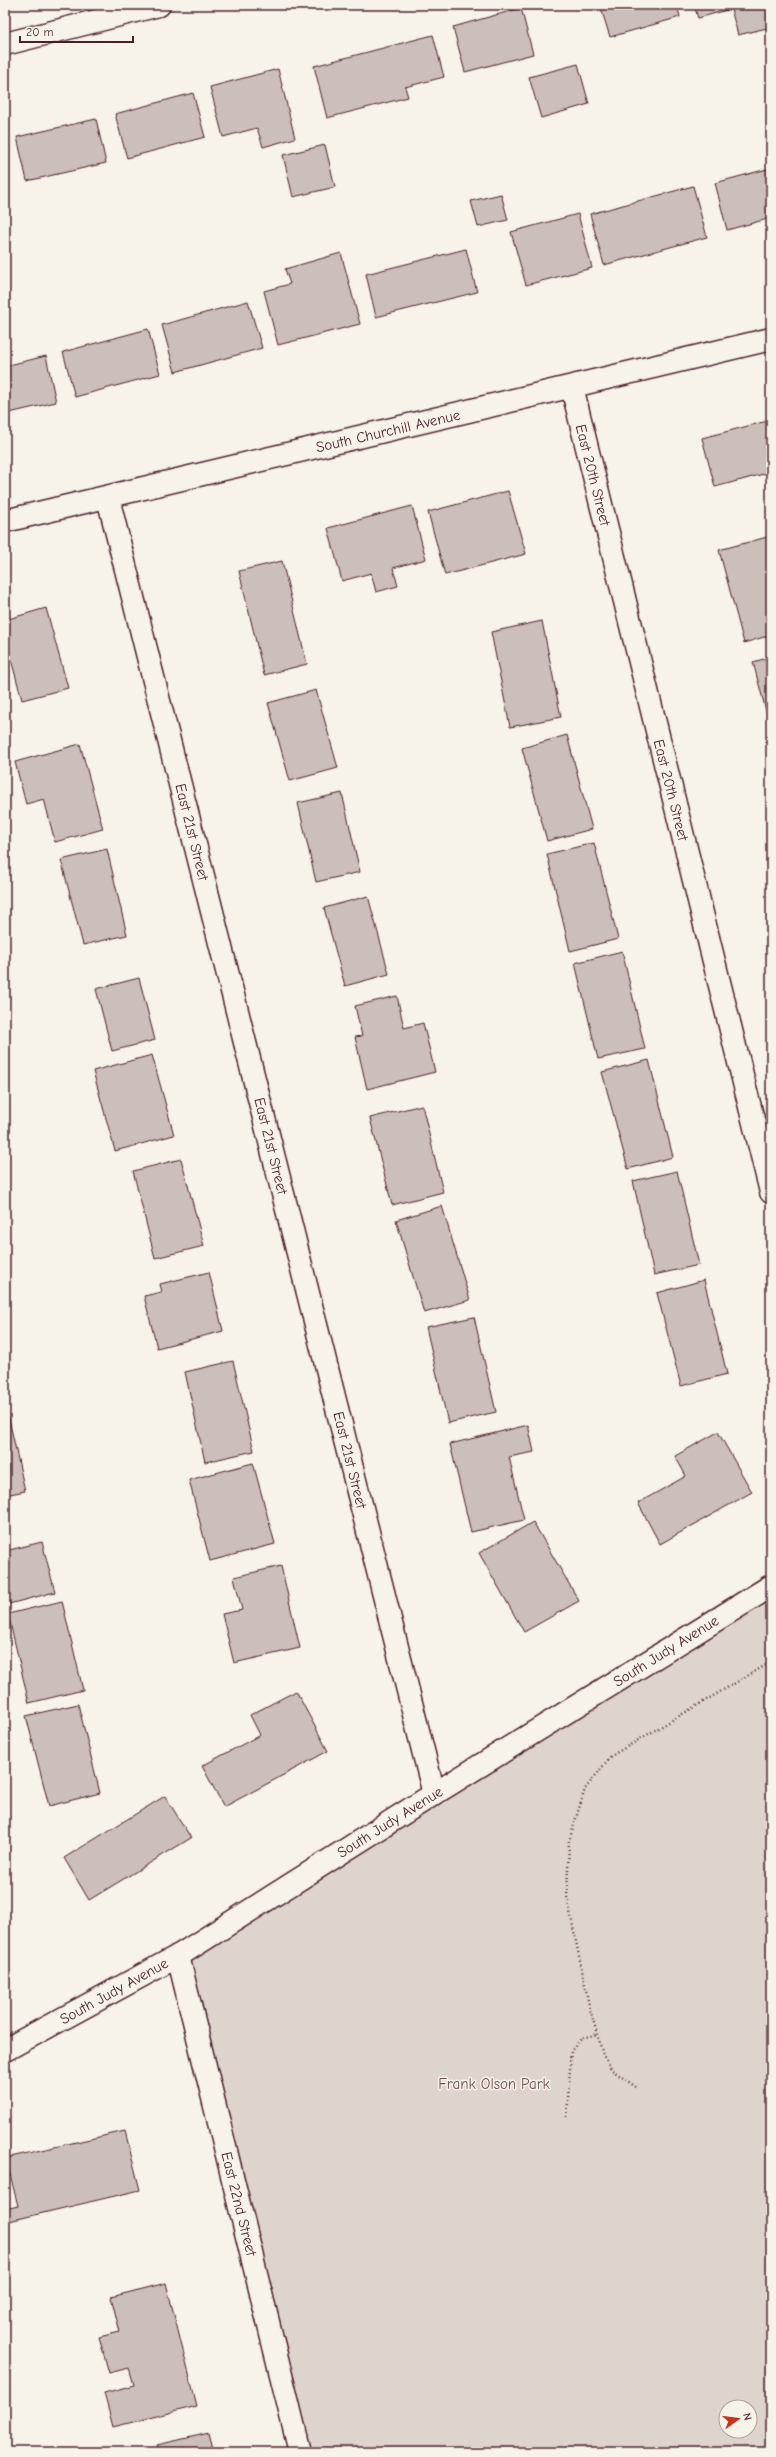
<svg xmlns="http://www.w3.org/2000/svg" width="776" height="2457" viewBox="0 0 776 2457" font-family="'Comic Neue',sans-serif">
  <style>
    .green { fill: #ded4cc; stroke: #947a7c; fill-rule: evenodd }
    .building { fill: #ccbfb9; stroke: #4a1f2b }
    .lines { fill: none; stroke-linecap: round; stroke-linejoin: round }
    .minor-casing { stroke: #4a1f2b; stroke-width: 25 }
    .path { stroke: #4a1f2b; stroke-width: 2.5; stroke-dasharray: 1 3; stroke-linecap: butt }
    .minor { stroke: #f7f3e8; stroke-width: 22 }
    .labels { text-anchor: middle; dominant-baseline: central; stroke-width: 3; stroke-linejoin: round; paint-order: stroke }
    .street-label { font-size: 15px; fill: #4a1f2b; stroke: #f7f3e8 }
    .park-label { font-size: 15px; fill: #6f4c53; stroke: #f7f3e8 }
  </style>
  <rect width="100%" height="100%" fill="#f7f3e8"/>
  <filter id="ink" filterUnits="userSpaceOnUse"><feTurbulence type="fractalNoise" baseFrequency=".025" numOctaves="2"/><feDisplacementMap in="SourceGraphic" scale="8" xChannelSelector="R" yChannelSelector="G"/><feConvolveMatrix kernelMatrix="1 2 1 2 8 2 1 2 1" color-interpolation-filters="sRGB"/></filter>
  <g filter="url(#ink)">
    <path class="green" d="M771,1586v866h-471l-122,-496zM726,2407h24v24h-24z"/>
    <g class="building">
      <polygon points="600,5 677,5 680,17 610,37"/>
      <polygon points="694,5 771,5 771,27 738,35 731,9 698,18"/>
      <polygon points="521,8 533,54 465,72 453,27"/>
      <polygon points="433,35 444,77 405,87 408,97 327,118 314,66"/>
      <polygon points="578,64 589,104 541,118 529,77"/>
      <polygon points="278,69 295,138 263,147 257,128 223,137 210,87"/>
      <polygon points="193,93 205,137 127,158 115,114"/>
      <polygon points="96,119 106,163 27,181 17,137"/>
      <polygon points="325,145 335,187 293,197 283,155"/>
      <polygon points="771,168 771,218 727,230 715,183"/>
      <polygon points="693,186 707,237 604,265 590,214"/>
      <polygon points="501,194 508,220 478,227 471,201"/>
      <polygon points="578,214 592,268 526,285 511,232"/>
      <polygon points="466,249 477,292 376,317 366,274"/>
      <polygon points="341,253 360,324 278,345 264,291 290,284 285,269"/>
      <polygon points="248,301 262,348 175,372 162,325"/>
      <polygon points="148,329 160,374 75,397 63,352"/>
      <polygon points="46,356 56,402 5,414 5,366"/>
      <polygon points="771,420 771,472 715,487 702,438"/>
      <polygon points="508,491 526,554 445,575 428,512"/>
      <polygon points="412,506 426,559 393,568 398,586 376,592 371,573 342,581 328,528"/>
      <polygon points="771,536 771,635 744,643 719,550"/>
      <polygon points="282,561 307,664 264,675 239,571"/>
      <polygon points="46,608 68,688 22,700 5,637 5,620"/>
      <polygon points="542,621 561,717 510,727 491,632"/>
      <polygon points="771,657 771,730 753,662"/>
      <polygon points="316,690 338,768 290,781 268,703"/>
      <polygon points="567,735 592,829 547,841 522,748"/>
      <polygon points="80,744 103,829 55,842 44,799 26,804 15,762"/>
      <polygon points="342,793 360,872 316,882 298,803"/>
      <polygon points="594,843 618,939 570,951 547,854"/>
      <polygon points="107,849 127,935 83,945 61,860"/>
      <polygon points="368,896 389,974 345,986 324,908"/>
      <polygon points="622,951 645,1049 598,1059 575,963"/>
      <polygon points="139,978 155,1040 112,1051 96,989"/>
      <polygon points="397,996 404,1028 423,1023 435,1072 367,1089 355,1037 362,1036 355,1006"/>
      <polygon points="152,1055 174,1135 115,1151 93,1071"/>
      <polygon points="649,1060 673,1157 628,1169 602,1072"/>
      <polygon points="422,1105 443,1192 392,1205 370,1118"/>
      <polygon points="181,1159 204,1246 155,1258 133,1171"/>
      <polygon points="677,1171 699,1265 654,1275 633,1181"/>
      <polygon points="442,1206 470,1300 424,1313 396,1220"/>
      <polygon points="209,1272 223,1331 157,1348 144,1296 162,1292 160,1284"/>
      <polygon points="704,1280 727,1374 681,1386 657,1293"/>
      <polygon points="474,1317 496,1412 448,1423 426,1327"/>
      <polygon points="233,1361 254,1451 205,1462 185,1372"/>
      <polygon points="5,1401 25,1491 5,1495"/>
      <polygon points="528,1425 534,1452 509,1457 524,1520 471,1532 450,1444"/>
      <polygon points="718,1432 752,1492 660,1544 638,1503 686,1476 675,1456"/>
      <polygon points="253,1463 275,1544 210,1561 189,1480"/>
      <polygon points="533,1522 579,1601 524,1632 479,1553"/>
      <polygon points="42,1542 55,1592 5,1605 5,1551"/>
      <polygon points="281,1566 300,1648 234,1663 222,1614 242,1610 234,1577"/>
      <polygon points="62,1601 83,1690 29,1703 8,1614"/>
      <polygon points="296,1691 328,1751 224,1807 202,1766 260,1735 250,1715"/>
      <polygon points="78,1704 100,1793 49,1806 26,1716"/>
      <polygon points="165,1796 191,1838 89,1900 64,1858"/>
      <polygon points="125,2131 140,2190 5,2222 5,2209 18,2206 6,2158"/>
      <polygon points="166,2283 197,2406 113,2427 104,2393 134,2385 129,2368 109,2373 99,2337 120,2332 111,2297"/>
      <polygon points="209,2433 214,2452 159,2452 157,2445"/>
    </g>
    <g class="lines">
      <defs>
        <g id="minor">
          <polyline points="5,44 159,5"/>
          <polyline points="572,387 771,1192"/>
          <polyline points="108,498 434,1794"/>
          <polyline points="5,521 771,339"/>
          <polyline points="178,1956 300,2452"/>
          <polyline points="5,2050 178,1956 434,1794 771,1586"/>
        </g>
      </defs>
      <use href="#minor" class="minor-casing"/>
      <g class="path">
        <polyline points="636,2087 612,2070 603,2055 589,2005 567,1897 569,1841 585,1789 611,1756 771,1662"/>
        <polyline points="567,2117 571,2051 582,2038 598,2034"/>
      </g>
      <use href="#minor" class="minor"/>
    </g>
  </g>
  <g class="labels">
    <g class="street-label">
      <text transform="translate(388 431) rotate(-13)">South Churchill Avenue</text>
      <text transform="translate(593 475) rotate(76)">East 20th Street</text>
      <text transform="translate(671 790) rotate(76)">East 20th Street</text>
      <text transform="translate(192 832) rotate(76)">East 21st Street</text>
      <text transform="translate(271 1146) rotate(76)">East 21st Street</text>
      <text transform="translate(350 1460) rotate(76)">East 21st Street</text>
      <text transform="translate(666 1651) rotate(-32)">South Judy Avenue</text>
      <text transform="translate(390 1822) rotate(-32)">South Judy Avenue</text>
      <text transform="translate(114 1991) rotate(-29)">South Judy Avenue</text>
      <text transform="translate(239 2204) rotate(76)">East 22nd Street</text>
    </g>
    <g class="park-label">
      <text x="494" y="2084">Frank Olson Park</text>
    </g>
  </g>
  <rect width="776" height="2457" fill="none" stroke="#f7f3e8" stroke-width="20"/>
  <rect x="10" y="10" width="756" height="2437" fill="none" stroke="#4a1f2b" stroke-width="1.5" filter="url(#ink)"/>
  <g transform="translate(738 2419) rotate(76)"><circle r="19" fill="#f7f3e8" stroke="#b29e9c"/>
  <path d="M0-3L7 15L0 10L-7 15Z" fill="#c8321e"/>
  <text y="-6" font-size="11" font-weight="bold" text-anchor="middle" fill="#4a1f2b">N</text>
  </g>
  <path d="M20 36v6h113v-6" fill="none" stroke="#4a1f2b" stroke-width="2"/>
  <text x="26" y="36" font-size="12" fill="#4a1f2b" stroke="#f7f3e8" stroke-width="3" paint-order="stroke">20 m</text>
</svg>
